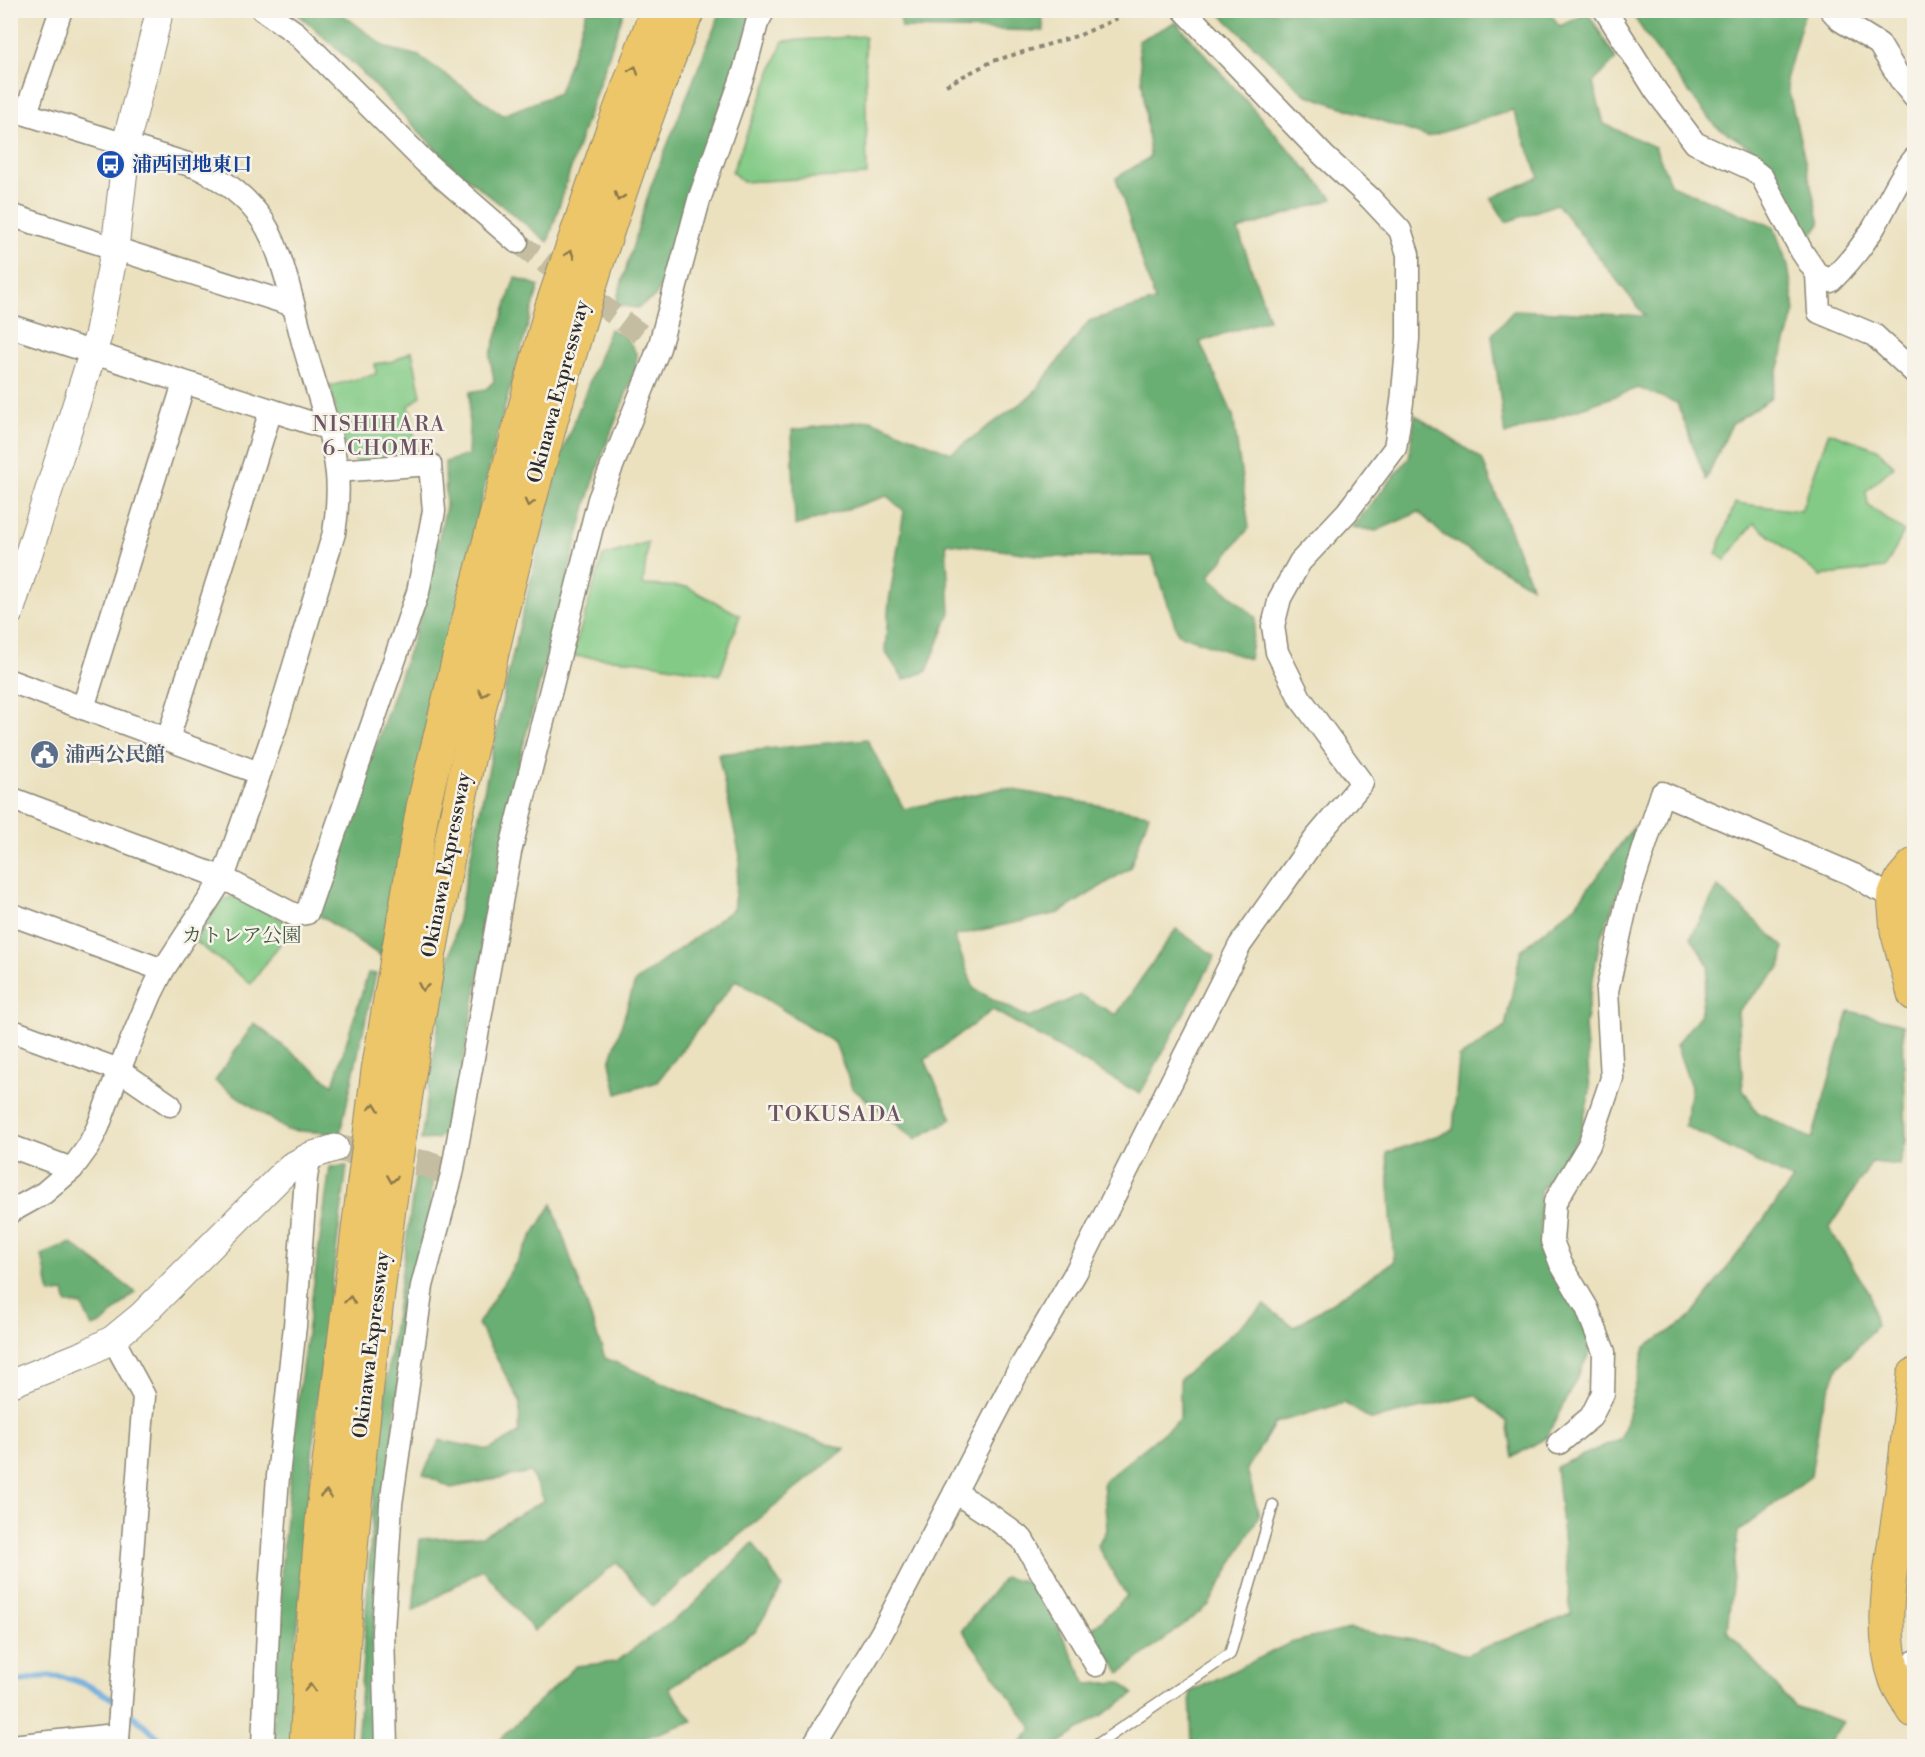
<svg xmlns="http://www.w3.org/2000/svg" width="1925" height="1757" viewBox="0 0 1925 1757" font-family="'Libre Bodoni','Noto Serif JP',serif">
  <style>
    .green { fill: #82ca85; stroke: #567a58; stroke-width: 1.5 }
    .forest { fill: #69ae72; stroke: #4a6c4e; stroke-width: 1.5 }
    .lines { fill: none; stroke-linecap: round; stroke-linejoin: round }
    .stream { stroke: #66a8da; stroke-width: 6 }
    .minor-tunnel { stroke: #c5bda1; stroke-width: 22; stroke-dasharray: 22 11; stroke-linecap: butt }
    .tertiary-tunnel { stroke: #c5bda1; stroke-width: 27; stroke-dasharray: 27 14; stroke-linecap: butt }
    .service-casing { stroke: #8b8675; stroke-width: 13 }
    .minor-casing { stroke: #8b8675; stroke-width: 25 }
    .tertiary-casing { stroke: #8b8675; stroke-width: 29 }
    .primary-casing { stroke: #8b8675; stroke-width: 35 }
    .motorway-casing { stroke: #8b8675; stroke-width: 35 }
    .path { stroke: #8b8675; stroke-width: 4; stroke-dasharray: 4.5 4.5; stroke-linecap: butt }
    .service { stroke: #fff; stroke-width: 10 }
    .minor { stroke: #fff; stroke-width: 22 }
    .tertiary { stroke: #fff; stroke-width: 27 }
    .primary { stroke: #ecc669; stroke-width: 33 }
    .motorway { stroke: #ecc669; stroke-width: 33 }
    .oneway { stroke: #8c784a }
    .labels { text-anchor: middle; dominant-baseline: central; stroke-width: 5; stroke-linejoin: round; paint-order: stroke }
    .transit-label { font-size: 20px; font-weight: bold; fill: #164399; stroke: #f7f3e8; text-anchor: start }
    .street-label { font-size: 20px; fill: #2b2b2b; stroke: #f7f3e8 }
    .service-label { font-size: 20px; font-weight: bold; fill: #4e5e75; stroke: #f7f3e8; text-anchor: start }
    .park-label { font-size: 20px; fill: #455b46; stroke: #f7f3e8 }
    .neighbourhood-label { font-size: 21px; letter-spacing: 1.5px; fill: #6d5563; stroke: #f7f3e8 }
    .quarter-label { font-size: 22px; letter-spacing: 1.5px; fill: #6d5563; stroke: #f7f3e8 }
  </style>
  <rect width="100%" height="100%" fill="#f7f3e8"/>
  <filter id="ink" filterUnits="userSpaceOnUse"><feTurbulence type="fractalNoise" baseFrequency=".0167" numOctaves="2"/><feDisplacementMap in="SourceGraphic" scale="12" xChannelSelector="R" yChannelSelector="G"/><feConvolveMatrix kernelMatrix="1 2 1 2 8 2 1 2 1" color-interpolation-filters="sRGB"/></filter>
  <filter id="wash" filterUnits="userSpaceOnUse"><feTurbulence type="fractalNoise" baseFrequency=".008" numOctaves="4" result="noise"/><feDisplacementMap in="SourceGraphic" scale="24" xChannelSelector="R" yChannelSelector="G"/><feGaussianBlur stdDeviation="1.35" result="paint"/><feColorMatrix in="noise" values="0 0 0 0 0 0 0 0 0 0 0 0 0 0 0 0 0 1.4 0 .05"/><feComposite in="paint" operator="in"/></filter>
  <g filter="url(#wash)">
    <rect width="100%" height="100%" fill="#ebe1bf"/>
    <g class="green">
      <polygon points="865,36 867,175 743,182 732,172 783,41"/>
      <polygon points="412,351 421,396 409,406 418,457 358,462 346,452 330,386 376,374 375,364 394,361"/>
      <polygon points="1829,432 1877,449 1894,466 1866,491 1868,505 1904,532 1885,568 1820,576 1754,523 1725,560 1716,554 1735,503 1801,511"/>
      <polygon points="648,542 643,585 687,587 740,615 720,675 639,661 572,656 603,556"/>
      <polygon points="236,895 293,926 251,984 195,941 221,901"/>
    </g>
    <g class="forest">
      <polygon points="1547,10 1560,26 1588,13 1616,59 1593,83 1604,124 1655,147 1671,185 1774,227 1788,266 1795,311 1770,399 1732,424 1706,480 1677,403 1638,388 1505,435 1492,335 1514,310 1645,316 1557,204 1506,222 1491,198 1539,177 1513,110 1427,137 1305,94 1217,11"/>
      <polygon points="295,11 338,11 387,48 419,56 503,115 559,93 587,11 624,11 580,139 548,242 453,167 360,70"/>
      <polygon points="721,11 753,11 668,274 655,297 637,308 615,305 651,186"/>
      <polygon points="899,11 1041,11 1044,31 902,28"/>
      <polygon points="1630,11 1805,11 1786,80 1820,224 1809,239 1761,154 1714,125 1653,45"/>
      <polygon points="1176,22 1333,199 1238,230 1269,319 1200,342 1233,415 1249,528 1209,576 1256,618 1249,659 1178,634 1152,556 1054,557 946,543 950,613 927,671 904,680 885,651 889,601 904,511 887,496 795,526 792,430 871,420 951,453 1032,395 1089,321 1155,301 1116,178 1150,157 1138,41"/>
      <polygon points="515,277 539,286 497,435 436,695 381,956 317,914 419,621 446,507 445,462 468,455 470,392 486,389 494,381 490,357"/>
      <polygon points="610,329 626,336 637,355 635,371 601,458 587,502 518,765 506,824 456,1101 446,1131 437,1139 421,1140 444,986 509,670 561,455"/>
      <polygon points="1415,415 1482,459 1532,587 1443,535 1419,512 1376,531 1352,527 1409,458"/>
      <polygon points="867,739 904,809 1003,788 1149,814 1130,868 1059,913 954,936 974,989 1029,1018 1080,995 1116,1015 1176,929 1215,956 1140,1094 993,1010 925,1060 952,1119 915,1139 852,1088 835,1043 736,980 657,1082 617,1094 610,1062 635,982 733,909 740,856 718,754"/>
      <polygon points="1634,826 1633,855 1600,939 1585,1025 1590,1091 1580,1136 1540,1191 1541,1247 1583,1312 1590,1352 1547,1437 1513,1457 1507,1422 1475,1395 1372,1420 1344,1403 1275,1423 1247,1469 1259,1516 1209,1605 1120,1673 1092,1629 1127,1596 1097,1546 1107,1529 1103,1482 1180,1419 1180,1379 1264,1305 1294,1327 1394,1262 1387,1153 1453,1130 1459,1058 1505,1027 1521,950 1576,905"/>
      <polygon points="1718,887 1784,947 1781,967 1738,1011 1743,1089 1757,1112 1812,1139 1849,1011 1903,1024 1906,1141 1900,1165 1872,1162 1829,1228 1870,1294 1876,1327 1838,1367 1821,1409 1811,1476 1738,1532 1727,1631 1794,1706 1843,1722 1827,1746 1192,1746 1190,1692 1290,1643 1350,1629 1435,1644 1465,1655 1571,1614 1556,1467 1622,1438 1645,1347 1688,1320 1793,1180 1685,1126 1691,1087 1676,1045 1700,1015 1709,966 1691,937"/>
      <polygon points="368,973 376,974 340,1134 287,1130 215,1081 254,1023 333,1085"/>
      <polygon points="347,1166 316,1410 294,1671 292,1746 272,1746 282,1559 299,1390 330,1167"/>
      <polygon points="416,1172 433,1182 430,1210 414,1270 399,1372 373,1637 375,1746 357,1746 375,1477 389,1363"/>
      <polygon points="552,1204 605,1358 736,1414 845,1449 652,1606 617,1562 534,1631 483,1569 413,1611 420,1539 483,1536 544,1500 530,1472 451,1488 423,1474 440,1440 489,1450 519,1433 520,1402 478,1324"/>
      <polygon points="71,1243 135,1292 103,1323 92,1327 82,1305 67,1304 64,1292 50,1294 42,1255"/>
      <polygon points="753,1543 782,1587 755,1632 669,1688 693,1721 642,1739 643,1746 498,1746 499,1740 576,1666 615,1662 690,1608"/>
      <polygon points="1004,1578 1026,1581 1054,1619 1087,1684 1120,1682 1134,1694 1055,1746 1017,1746 1033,1729 962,1630"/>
    </g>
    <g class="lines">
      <g class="stream">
        <path d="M10,1686c42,-20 70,-7 106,15"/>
        <polyline points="126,1710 169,1746"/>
      </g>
    </g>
  </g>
  <g filter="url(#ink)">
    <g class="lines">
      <polyline class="minor-tunnel" points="517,242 659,348"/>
      <polyline class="tertiary-tunnel" points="335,1148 426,1164 452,1174"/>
      <defs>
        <polyline id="service" points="1095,1746 1230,1654 1273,1505"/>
        <g id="minor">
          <polyline points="263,10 296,33 425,162 517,242"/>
          <path d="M1605,10l51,81 39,52 57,26 10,8 40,75 15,22 14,7c16,-16 30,-33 42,-52 14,-23 24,-50 41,-70"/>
          <polyline points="1831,10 1840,20 1879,44 1902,82 1914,97"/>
          <path d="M10,109l187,58c27,13 49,29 66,54 20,31 31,89 41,125 11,39 29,88 33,128 2,20 0,39 -3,59l-59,196 -52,149 -60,92 -12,24 -32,76 -21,57 -10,20 -16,22 -28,24 -34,19"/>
          <polyline points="26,113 61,10"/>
          <polyline points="10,215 293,305"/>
          <polyline points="1817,274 1819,312 1874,335 1914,372"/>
          <polyline points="10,326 327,428"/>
          <polyline points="10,681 259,773"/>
          <polyline points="83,708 184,383"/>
          <polyline points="168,739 271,410"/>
          <polyline points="10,798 223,878 295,915 307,913 418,592 434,511 430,464 337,471"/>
          <polyline points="10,914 163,970"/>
          <polyline points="10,1030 119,1070 170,1105"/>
          <polyline points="10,1146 72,1169"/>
          <polyline points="113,1339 144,1396 118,1739"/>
          <polyline points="1559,1443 1591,1417 1603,1393 1604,1352 1587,1308 1561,1264 1552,1241 1555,1202 1589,1145 1612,1078 1607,991 1628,898 1662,793 1854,875 1877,889 1914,905"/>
          <polyline points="955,1492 990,1515 1022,1539 1096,1665"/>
          <polyline points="1896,1682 1914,1662"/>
          <polyline points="12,1746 106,1736 118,1739 118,1746"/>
          <polyline points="263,1746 269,1605 278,1476 295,1326 306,1177 310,1156"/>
          <polyline points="386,1746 383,1631 391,1504 422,1286 452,1174 510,852 599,499 659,348 699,200 744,72 757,23 764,10"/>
          <polyline points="813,1746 881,1634 1016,1375 1076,1272 1240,945 1315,839 1362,783 1300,698 1277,652 1273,626 1280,598 1300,562 1347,512 1395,448 1402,402 1408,339 1408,254 1400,230 1370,198 1324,156 1184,10"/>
        </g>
        <g id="tertiary">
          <polyline points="10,612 98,336 115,248 128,135 160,10"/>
          <polyline points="10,1384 87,1353 113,1339 141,1316 290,1167 310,1156 335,1148"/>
        </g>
        <g id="primary">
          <polyline points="1914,865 1902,879 1894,896 1897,931 1914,994"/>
          <path d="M1914,1375c-4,41 -8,82 -13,123 -7,57 -25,126 -5,182 4,11 12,21 18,31"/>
        </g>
        <g id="motorway">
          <polyline points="306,1746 312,1637 323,1511 378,1070 423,807 463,641 551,309 610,137 657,10"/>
          <path d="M337,1746c23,-409 82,-811 183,-1208 46,-179 97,-356 168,-528"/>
        </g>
      </defs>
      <use href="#service" class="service-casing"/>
      <use href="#minor" class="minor-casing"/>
      <use href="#tertiary" class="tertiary-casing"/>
      <use href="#primary" class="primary-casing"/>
      <use href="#motorway" class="motorway-casing"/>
      <polyline class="path" points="946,85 993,61 1080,35 1136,10"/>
      <use href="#service" class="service"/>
      <use href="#minor" class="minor"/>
      <use href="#tertiary" class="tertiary"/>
      <use href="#primary" class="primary"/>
      <use href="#motorway" class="motorway"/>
    </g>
    <defs><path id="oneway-chevron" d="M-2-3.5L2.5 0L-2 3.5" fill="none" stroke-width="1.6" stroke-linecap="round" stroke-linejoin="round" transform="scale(1.5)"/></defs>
    <g class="oneway">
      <use href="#oneway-chevron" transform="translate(634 70) rotate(-70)"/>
      <use href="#oneway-chevron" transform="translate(619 197) rotate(109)"/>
      <use href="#oneway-chevron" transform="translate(570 254) rotate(-71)"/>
      <use href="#oneway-chevron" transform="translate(529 503) rotate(104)"/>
      <use href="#oneway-chevron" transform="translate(483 693) rotate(103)"/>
      <use href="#oneway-chevron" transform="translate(423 987) rotate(100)"/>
      <use href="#oneway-chevron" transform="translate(374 1107) rotate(-83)"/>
      <use href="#oneway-chevron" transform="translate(392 1179) rotate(99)"/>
      <use href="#oneway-chevron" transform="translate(350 1300) rotate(-83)"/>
      <use href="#oneway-chevron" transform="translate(326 1494) rotate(-83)"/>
      <use href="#oneway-chevron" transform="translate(310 1688) rotate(-87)"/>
    </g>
  </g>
  <defs>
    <symbol id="bus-disc" viewBox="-11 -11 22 22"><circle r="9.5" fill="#1a4fb4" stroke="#f7f3e8"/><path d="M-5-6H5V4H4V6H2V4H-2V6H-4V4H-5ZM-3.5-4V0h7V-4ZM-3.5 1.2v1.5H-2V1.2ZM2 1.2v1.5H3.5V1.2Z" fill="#fff"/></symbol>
    <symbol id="civic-disc" viewBox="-11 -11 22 22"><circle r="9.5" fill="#5c6f8a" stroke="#f7f3e8"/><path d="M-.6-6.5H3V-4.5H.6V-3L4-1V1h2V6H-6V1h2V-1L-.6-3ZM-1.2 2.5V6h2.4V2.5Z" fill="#fff"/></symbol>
  </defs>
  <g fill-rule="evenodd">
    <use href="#bus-disc" x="94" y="148" width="33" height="33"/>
    <use href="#civic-disc" x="28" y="738" width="33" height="33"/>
  </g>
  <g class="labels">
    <g class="transit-label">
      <text x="132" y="165">浦西団地東口</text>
    </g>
    <g class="street-label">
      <text transform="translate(559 392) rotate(-75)">Okinawa Expressway</text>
      <text transform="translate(447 865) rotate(-79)">Okinawa Expressway</text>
      <text transform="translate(372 1345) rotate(-83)">Okinawa Expressway</text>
    </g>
    <g class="service-label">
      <text x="65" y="755">浦西公民館</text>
    </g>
    <g class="park-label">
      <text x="242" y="936">カトレア公園</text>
    </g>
    <g class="neighbourhood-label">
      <text x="379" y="425">NISHIHARA<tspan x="379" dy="24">6-CHOME</tspan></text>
    </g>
    <g class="quarter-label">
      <text x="835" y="1114">TOKUSADA</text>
    </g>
  </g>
  <rect width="1925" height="1757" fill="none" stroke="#f7f3e8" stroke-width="36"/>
</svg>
